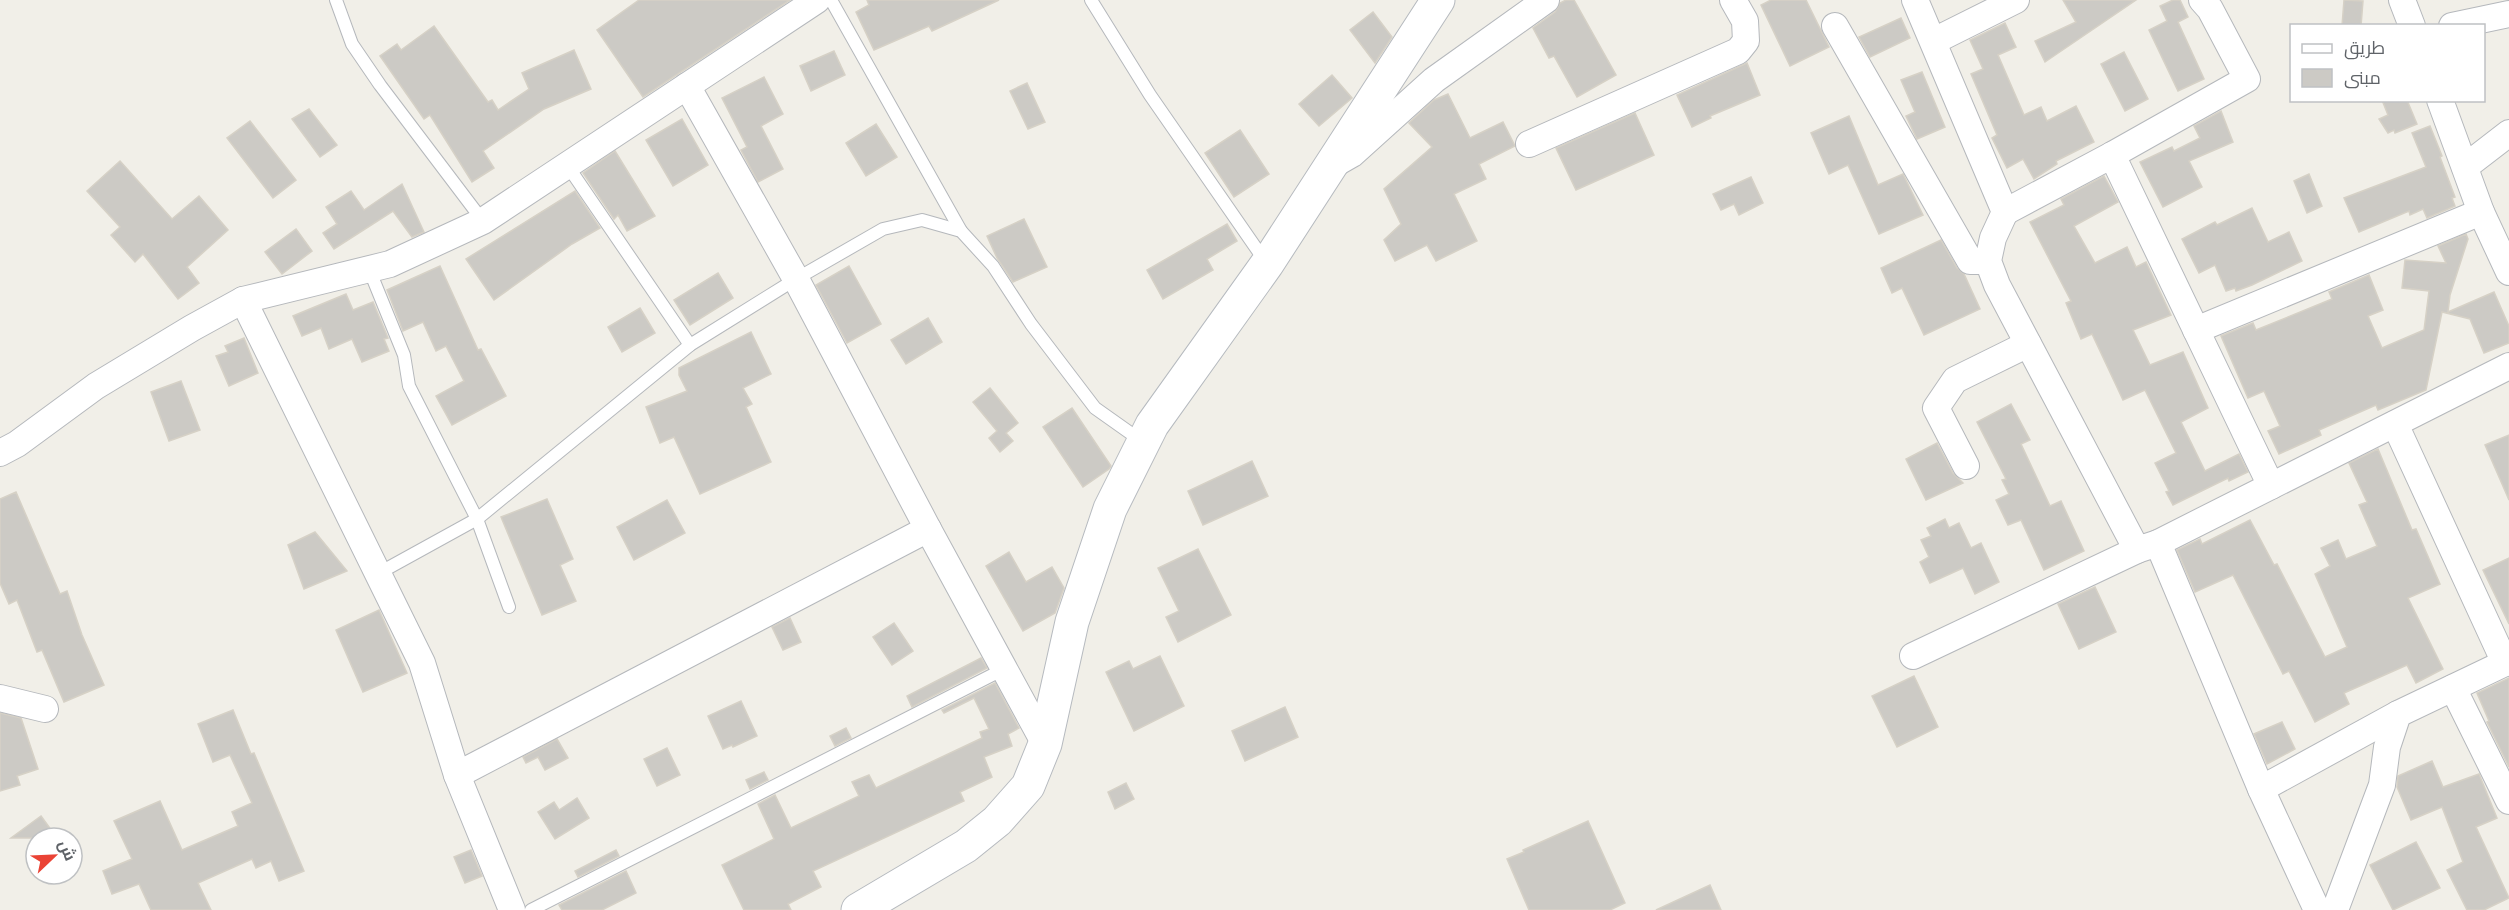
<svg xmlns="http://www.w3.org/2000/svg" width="2509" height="910" viewBox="0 0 2509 910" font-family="'IBM Plex Sans',Cairo,sans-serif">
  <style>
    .building { fill: #cccac5; stroke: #d6d1c6; stroke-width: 1.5 }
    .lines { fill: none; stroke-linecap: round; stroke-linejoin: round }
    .lane-casing { stroke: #b5b8bc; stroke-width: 14 }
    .street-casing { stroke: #b5b8bc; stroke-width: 28 }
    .secondary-casing { stroke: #b6babf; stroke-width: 35 }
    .lane { stroke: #fff; stroke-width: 12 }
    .street { stroke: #fff; stroke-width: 26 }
    .secondary { stroke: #fff; stroke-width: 33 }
  </style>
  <rect width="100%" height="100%" fill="#f1efe8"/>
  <g class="building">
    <polygon points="639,0 790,0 643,97 597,30"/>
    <polygon points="867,0 999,0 932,31 929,26 874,50 856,12 869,5"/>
    <polygon points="1566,0 1574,0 1616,75 1577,97 1554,56 1549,58 1533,28 1555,12 1560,3"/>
    <polygon points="1771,0 1806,0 1829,47 1790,66 1761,5"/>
    <polygon points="2063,0 2136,0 2045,62 2035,41 2076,22"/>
    <polygon points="2173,0 2180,0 2188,17 2178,22 2204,79 2178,91 2149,30 2167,21 2160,6"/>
    <polygon points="2344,0 2363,1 2361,26 2342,26"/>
    <polygon points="1373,12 1392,37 1375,63 1350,30"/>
    <polygon points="1901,18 1910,38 1870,57 1859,37"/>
    <polygon points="2005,23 2016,47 1998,55 2024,115 2041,107 2047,121 2076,106 2094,142 2056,161 2057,164 2034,179 2023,159 2007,168 1992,138 1997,135 1971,74 1983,69 1970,40"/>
    <polygon points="434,26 488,102 492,100 498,110 529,89 522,73 574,50 591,89 544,109 483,151 494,168 472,182 430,115 424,119 380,56 397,44 401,50"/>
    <polygon points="834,51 845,75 811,91 800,66"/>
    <polygon points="2124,52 2148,99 2125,111 2101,64"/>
    <polygon points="1747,63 1760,95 1710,116 1711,118 1692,127 1677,95"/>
    <polygon points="1922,72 1945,127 1917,139 1906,116 1915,112 1901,80"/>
    <polygon points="1332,75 1352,98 1319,126 1299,104"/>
    <polygon points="764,77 783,114 761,126 783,169 758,182 741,150 747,147 722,98"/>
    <polygon points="1027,83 1045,122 1028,129 1010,91"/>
    <polygon points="1448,94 1470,138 1503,122 1515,146 1479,164 1486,179 1454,194 1477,241 1436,261 1427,245 1395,261 1384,240 1401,224 1384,189 1432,147 1409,123 1434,100"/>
    <polygon points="2382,100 2407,100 2417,124 2395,133 2394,130 2388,133 2379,119 2388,115"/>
    <polygon points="309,109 337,145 320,157 292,119"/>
    <polygon points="2221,111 2233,142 2189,161 2202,187 2163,207 2140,162 2172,147 2174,151 2200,138 2194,126"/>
    <polygon points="1635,113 1654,155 1576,190 1556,148"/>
    <polygon points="1849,116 1878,185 1903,174 1923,215 1879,234 1848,165 1829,174 1811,133"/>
    <polygon points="682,119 708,165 673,186 646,140"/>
    <polygon points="250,121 296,180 273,198 227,138"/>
    <polygon points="876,124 897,157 866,176 846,143"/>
    <polygon points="2430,126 2442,156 2440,157 2455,197 2452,198 2455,206 2427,218 2423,209 2410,215 2409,211 2359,232 2344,198 2426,167 2412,133"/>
    <polygon points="1240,130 1269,174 1234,197 1205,153"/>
    <polygon points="615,151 655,216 627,231 618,215 614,219 583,173"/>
    <polygon points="120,161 172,219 199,196 228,230 187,267 199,283 178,299 143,254 135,262 111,235 120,227 87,191"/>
    <polygon points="2309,174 2322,206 2307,213 2294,181"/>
    <polygon points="2104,176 2118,202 2074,226 2095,263 2127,247 2136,267 2146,262 2171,315 2133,330 2150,365 2183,352 2208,408 2181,422 2205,471 2239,454 2248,472 2229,481 2228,478 2173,505 2166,492 2169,491 2155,463 2176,453 2145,390 2123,400 2092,334 2081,339 2066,303 2071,301 2030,222 2064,205 2061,199"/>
    <polygon points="1751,177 1763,203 1739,215 1734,204 1721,210 1713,194"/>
    <polygon points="402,184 424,232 412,237 393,211 334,249 323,233 337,224 326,207 351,191 364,210"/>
    <polygon points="575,191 600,228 572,244 494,300 466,259"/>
    <polygon points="2252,208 2268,242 2289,232 2302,261 2252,285 2236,291 2235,288 2226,291 2215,265 2199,273 2182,239 2215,222 2217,225"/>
    <polygon points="1024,219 1047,267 1013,282 997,258 987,236"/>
    <polygon points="1227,224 1237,241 1207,259 1213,270 1163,299 1147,270"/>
    <polygon points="296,229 312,251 282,274 265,252"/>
    <polygon points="2466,234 2468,239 2450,295 2448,312 2494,292 2509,326 2509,343 2484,353 2470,319 2442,312 2426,390 2378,410 2376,405 2319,430 2321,435 2279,454 2268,431 2280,426 2264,391 2248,398 2221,336 2253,323 2256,330 2332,299 2329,292 2369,275 2383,310 2368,316 2382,348 2424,330 2429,291 2402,288 2405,260 2446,263 2438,246"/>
    <polygon points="1941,240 1957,268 1964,274 1980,309 1924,335 1902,288 1892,293 1881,268"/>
    <polygon points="440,266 478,350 481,349 506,396 452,425 436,396 464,381 446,346 436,351 423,322 403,331 387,290"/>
    <polygon points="849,266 881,324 847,343 816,285"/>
    <polygon points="718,273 733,298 690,325 674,300"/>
    <polygon points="346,294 353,310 373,302 388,338 384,339 389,351 362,362 352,339 329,349 321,328 302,336 293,316"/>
    <polygon points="640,308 655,333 622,352 608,327"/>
    <polygon points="928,318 942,342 906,364 891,340"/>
    <polygon points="751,332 771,374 743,388 752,404 746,407 771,462 700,494 674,437 660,443 646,407 687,391 679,375 679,368"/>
    <polygon points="244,338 258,373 229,386 216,356 228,352 225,346"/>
    <polygon points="181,381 200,430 169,441 151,392"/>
    <polygon points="990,388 1018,423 1006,433 1013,441 1000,452 989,438 997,431 973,402"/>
    <polygon points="2011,404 2030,440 2021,444 2050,506 2061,501 2084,551 2044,570 2021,520 2008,525 1996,500 2009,494 2002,480 2006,479 1977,422"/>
    <polygon points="1072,408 1111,466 1109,469 1083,487 1043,427"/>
    <polygon points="2509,435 2509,500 2485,445"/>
    <polygon points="1937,443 1953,473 1963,483 1926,500 1906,459"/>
    <polygon points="2378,449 2412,530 2416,529 2440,584 2408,598 2443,669 2416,683 2407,665 2344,693 2349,704 2315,722 2289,671 2283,674 2233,575 2195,592 2177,550 2200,539 2202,544 2250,520 2274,565 2277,564 2325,657 2347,647 2315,574 2330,566 2321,548 2338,540 2346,559 2377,546 2359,505 2367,502 2349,463"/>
    <polygon points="1252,461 1268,496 1203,525 1188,491"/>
    <polygon points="16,492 60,594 67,591 82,635 104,685 64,702 42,650 37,652 17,600 9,604 0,583 0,499"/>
    <polygon points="547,499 573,559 560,565 576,601 542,615 501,517"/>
    <polygon points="667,500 685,533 634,560 617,527"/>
    <polygon points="1945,519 1949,528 1959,523 1971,548 1981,543 1999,582 1975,594 1963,568 1930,583 1920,562 1929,557 1921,540 1931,536 1927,528"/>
    <polygon points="315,532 347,571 304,589 288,545"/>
    <polygon points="1198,549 1231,615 1178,642 1166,617 1179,611 1158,568"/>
    <polygon points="1009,552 1026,582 1052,567 1064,588 1055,613 1023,631 986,566"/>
    <polygon points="2509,558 2509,624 2483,570"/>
    <polygon points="2095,587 2116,632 2079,649 2058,604"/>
    <polygon points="379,610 407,673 363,692 336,630"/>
    <polygon points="790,618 801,642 783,650 772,627"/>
    <polygon points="894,623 913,651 892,665 873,637"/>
    <polygon points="1160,656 1184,706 1134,731 1106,672 1129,661 1133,669"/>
    <polygon points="981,658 987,668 912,707 907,696"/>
    <polygon points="1914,676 1938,727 1897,747 1872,696"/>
    <polygon points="2509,678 2509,767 2487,722 2489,721 2477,693"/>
    <polygon points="995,683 1019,728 1008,734 1012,746 984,757 992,777 960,792 964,801 813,871 821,887 788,904 791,910 744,910 722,865 774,839 758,804 775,795 791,828 859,796 852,782 869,775 876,788 982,738 980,732 989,729 974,698 944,713 942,710"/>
    <polygon points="741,701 757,736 733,747 732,745 723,749 708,716"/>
    <polygon points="1285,707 1298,737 1245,761 1232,731"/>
    <polygon points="233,710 251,754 254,753 304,871 279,881 271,861 256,868 252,859 198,883 211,910 151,910 139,884 112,894 103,871 132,859 114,821 160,801 182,850 238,826 232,812 252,803 230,755 213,762 198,724"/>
    <polygon points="0,713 21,718 38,769 17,776 20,785 0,791"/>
    <polygon points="2282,722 2295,749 2267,764 2254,734"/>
    <polygon points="846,728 851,738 835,746 830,736"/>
    <polygon points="557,739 568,758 545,770 538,757 526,763 523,757"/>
    <polygon points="667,748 680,775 657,786 644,759"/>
    <polygon points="2432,761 2443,787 2479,774 2497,818 2476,827 2509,898 2484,910 2467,910 2447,870 2463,862 2442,807 2411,820 2397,787 2398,776"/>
    <polygon points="764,772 768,780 750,789 746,780"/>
    <polygon points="1126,783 1134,799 1115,809 1108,792"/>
    <polygon points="577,798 589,818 555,839 538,812 554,802 559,810"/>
    <polygon points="41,816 57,838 11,838"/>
    <polygon points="1588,821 1625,903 1610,910 1529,910 1507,859 1524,852 1523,850"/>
    <polygon points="2416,842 2440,888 2393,910 2370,865"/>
    <polygon points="471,850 482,876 465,883 454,857"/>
    <polygon points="616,850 619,856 578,877 575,871"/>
    <polygon points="626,871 636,893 602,910 562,910 559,905"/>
    <polygon points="1710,885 1721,910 1656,910"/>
  </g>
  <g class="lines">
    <defs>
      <g id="lane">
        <polyline points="336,0 352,44 380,85 483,221"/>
        <polyline points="831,0 961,231"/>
        <polyline points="1091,0 1150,95 1265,261"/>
        <polyline points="567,165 690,345"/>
        <polyline points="369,269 404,355 409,386 477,519 509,607"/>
        <polyline points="379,573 477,519 690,345 796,279 883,229 922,220 961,231 993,266 1031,324 1095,408 1143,442"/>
        <polyline points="531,910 1004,669"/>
      </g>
      <g id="street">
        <polyline points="1915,0 2005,212 1993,238 1988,261 1997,285 2137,550 2158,543 2261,789 2317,910"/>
        <polyline points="2402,0 2412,26"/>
        <polyline points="1835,26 1970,261 1988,261"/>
        <polyline points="2452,26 2509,14"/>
        <polyline points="1934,41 2016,0"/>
        <polyline points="687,86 796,279 928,529 1045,744"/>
        <polyline points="2440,100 2481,212 2509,272"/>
        <polyline points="1529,144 1738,51 1746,41 1745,21 1733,0"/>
        <polyline points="2112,155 2271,486"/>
        <polyline points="1338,162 1352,154 1434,80 1546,0"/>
        <polyline points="2465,167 2509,133"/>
        <polyline points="2005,212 2112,155 2247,79 2210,9 2202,0"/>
        <polyline points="243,300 422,663 457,775 512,910"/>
        <polyline points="2196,330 2481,212"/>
        <polyline points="2395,424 2505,663"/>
        <polyline points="0,453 17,444 96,386 192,328 243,300 390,264 483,221 817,0"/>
        <polyline points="1966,466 1936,408 1955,380 2028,344"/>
        <polyline points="2158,543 2509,366"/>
        <polyline points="1913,656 2137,550"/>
        <polyline points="2453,688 2509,801"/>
        <polyline points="0,698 45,709"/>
        <polyline points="457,775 928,529"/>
        <polyline points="2261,789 2398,714"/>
        <polyline points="2335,910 2382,785 2387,747 2398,714 2509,661"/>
      </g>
      <polyline id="secondary" points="858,910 966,846 997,821 1028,786 1045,744 1072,622 1110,509 1152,425 1267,264 1438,0"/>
    </defs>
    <use href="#lane" class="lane-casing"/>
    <use href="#street" class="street-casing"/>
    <use href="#secondary" class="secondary-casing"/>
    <use href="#lane" class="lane"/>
    <use href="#street" class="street"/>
    <use href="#secondary" class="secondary"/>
  </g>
  <rect x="2290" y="24" width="195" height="78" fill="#ffffff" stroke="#bfc1c3" stroke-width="1.5"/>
  <rect x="2302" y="44" width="30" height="9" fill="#ffffff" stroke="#bfc1c3" stroke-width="1.5"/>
  <text x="2344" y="54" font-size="18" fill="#5f6368">طريق</text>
  <rect x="2302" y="69" width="30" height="18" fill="#cccac5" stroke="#bfc1c3" stroke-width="1.5"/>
  <text x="2344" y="84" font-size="18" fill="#5f6368">مبنى</text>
  <g transform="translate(54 856) rotate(67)"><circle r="28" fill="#ffffff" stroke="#bfc1c3" stroke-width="1.5"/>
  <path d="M0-4.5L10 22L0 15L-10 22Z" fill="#ea4335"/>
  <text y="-9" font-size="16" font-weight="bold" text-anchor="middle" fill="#5f6368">ش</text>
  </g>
</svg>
